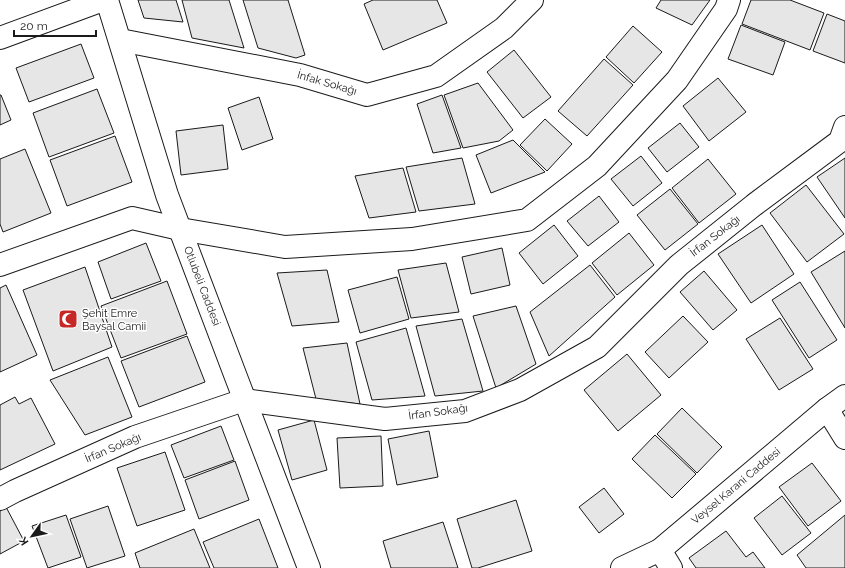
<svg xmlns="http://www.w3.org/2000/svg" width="845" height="568" viewBox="0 0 845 568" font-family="Raleway,sans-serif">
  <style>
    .building { fill: #e6e6e6; stroke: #1a1a1a }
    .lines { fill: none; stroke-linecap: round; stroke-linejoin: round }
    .minor-casing { stroke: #1a1a1a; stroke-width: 24 }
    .major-casing { stroke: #1a1a1a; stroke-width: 24 }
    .minor { stroke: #fff; stroke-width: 22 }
    .major { stroke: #fff; stroke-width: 22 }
    .labels { text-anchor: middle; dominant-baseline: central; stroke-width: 3; stroke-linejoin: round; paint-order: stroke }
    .street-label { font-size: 11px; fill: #1a1a1a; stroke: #fff }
    .poi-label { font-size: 11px; fill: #1a1a1a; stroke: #fff; text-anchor: start }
  </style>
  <rect width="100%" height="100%" fill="#fff"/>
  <g class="building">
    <polygon points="138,0 176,0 183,22 144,18"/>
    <polygon points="182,0 229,0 244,48 192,38"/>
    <polygon points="243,0 288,0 305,55 296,58 258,48"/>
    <polygon points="373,0 437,0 447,23 383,50 364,4"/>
    <polygon points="661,0 710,0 692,25 656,8"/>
    <polygon points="751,0 790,0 824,13 810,50 742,24"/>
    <polygon points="827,14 845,21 845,63 813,51"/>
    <polygon points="741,25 785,42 773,75 728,59"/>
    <polygon points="633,26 662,52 634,83 606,57"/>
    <polygon points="81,44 94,78 29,102 16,68"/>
    <polygon points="514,50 551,97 523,118 487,72"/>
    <polygon points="604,59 633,85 587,136 558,111"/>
    <polygon points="718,78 746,112 709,141 683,106"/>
    <polygon points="478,83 513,130 499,141 463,148 444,95"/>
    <polygon points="97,89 114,133 49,157 33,113"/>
    <polygon points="0,95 1,95 11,120 0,125"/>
    <polygon points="442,95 461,148 433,153 417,104"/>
    <polygon points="259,97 273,139 242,150 228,108"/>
    <polygon points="545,119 572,144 547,171 520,145"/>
    <polygon points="680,123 699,147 667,172 648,148"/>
    <polygon points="223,125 228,169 181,175 176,131"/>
    <polygon points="115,136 132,182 67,206 50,160"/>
    <polygon points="513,140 545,172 491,193 476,155"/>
    <polygon points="25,149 51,213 3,232 0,224 0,159"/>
    <polygon points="641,156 662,183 633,206 611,179"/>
    <polygon points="462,158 475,204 419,211 406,167"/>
    <polygon points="845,158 845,218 817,177"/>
    <polygon points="708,159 736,194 699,223 672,188"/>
    <polygon points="403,168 416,212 369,218 355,176"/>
    <polygon points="806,185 844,234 807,262 770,213"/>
    <polygon points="670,189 698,224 665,250 637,215"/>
    <polygon points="599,196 619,222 588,246 567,221"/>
    <polygon points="554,225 578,256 543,284 519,253"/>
    <polygon points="762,225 794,274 751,303 718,254"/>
    <polygon points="629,233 654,265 617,295 592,263"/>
    <polygon points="146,243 161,281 111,299 98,262"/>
    <polygon points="502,248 510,285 471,294 462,257"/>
    <polygon points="845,251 845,328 811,272"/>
    <polygon points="446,263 459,312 411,318 398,270"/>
    <polygon points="590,265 615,297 549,356 530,312"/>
    <polygon points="85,267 112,347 53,371 23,290"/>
    <polygon points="327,270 339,322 292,326 277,273"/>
    <polygon points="704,271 737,310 713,330 680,292"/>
    <polygon points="397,277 409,319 360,333 348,290"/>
    <polygon points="167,281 187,334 121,358 101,306"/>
    <polygon points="800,282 837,340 809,358 772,300"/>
    <polygon points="6,285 37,355 0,372 0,288"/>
    <polygon points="516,306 536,364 496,388 473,316"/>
    <polygon points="683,316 708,342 669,378 645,352"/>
    <polygon points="780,318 813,369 779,390 746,339"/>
    <polygon points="462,319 483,391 435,396 416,326"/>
    <polygon points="406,328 425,396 372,400 356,342"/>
    <polygon points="187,336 205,382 139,407 121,361"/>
    <polygon points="347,343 360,404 316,399 303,348"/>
    <polygon points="627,354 661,395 618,431 584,390"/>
    <polygon points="108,357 132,417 85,435 50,380"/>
    <polygon points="15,397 19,404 31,398 55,444 0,470 0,405"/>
    <polygon points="682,408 722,447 697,473 657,434"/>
    <polygon points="314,420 327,470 292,480 278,430"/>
    <polygon points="221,426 234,460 184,478 171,445"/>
    <polygon points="429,431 438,477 397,485 388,439"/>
    <polygon points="655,435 696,474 672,498 632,459"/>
    <polygon points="381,436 383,486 340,488 337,438"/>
    <polygon points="165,452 185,510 137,526 117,468"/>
    <polygon points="235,461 249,500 199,519 185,480"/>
    <polygon points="812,463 841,501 808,526 779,487"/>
    <polygon points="604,488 624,514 599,533 579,507"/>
    <polygon points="782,496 811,533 782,555 754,518"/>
    <polygon points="516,500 532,551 478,568 472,568 457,519"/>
    <polygon points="108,506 125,556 87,568 70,519"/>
    <polygon points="6,507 24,541 0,554 0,511"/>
    <polygon points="66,515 81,557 48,568 32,526"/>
    <polygon points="845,515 845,568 806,568 797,555"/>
    <polygon points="259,519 278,568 214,568 203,542"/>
    <polygon points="443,522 458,568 391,568 383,541"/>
    <polygon points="194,529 210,568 140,568 135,553"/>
    <polygon points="726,531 746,557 753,552 765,568 696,568 689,558"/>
  </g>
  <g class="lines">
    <defs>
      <g id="minor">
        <polyline points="107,0 167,195 236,377 309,568"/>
        <polyline points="0,38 103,0"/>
        <polyline points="120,40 300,75 367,95 436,76 504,28 532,0"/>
        <polyline points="0,265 132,218 180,229 285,247 412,239 527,220 597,166 677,80 726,9 729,0"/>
        <polyline points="827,409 845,438"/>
        <polyline points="0,499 15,491 135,437 244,400 385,419 465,411 520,390 597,347 679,265 754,205 840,141 845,127"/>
        <polyline points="660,550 671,568"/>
      </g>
      <polyline id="major" points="622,568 660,550 827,409 845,396"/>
    </defs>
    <use href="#minor" class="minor-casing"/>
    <use href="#major" class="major-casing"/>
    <use href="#minor" class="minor"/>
    <use href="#major" class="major"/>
  </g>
  <defs>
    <symbol id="mosque-square" viewBox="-11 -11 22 22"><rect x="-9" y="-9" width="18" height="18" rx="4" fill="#c62828" stroke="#fff"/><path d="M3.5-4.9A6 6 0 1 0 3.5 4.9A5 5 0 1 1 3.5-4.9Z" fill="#fff"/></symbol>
  </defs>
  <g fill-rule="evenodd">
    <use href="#mosque-square" x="57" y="308" width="22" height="22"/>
  </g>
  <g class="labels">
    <g class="street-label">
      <text transform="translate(327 83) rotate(16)">İnfak Sokağı</text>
      <text transform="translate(715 236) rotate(-38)">İrfan Sokağı</text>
      <text transform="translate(202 286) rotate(69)">Otlubeli Caddesi</text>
      <text transform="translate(438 412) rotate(-8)">İrfan Sokağı</text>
      <text transform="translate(113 448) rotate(-23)">İrfan Sokağı</text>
      <text transform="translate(736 486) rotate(-40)">Veysel Karani Caddesi</text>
    </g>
    <g class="poi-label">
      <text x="82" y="313">Şehit Emre<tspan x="82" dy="13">Baysal Camii</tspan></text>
    </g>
  </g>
  <g transform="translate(32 536) rotate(237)" stroke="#ffffff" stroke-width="3" paint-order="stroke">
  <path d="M0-3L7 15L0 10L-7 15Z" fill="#1a1a1a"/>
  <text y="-6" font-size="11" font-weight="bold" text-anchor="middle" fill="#1a1a1a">K</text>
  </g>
  <path d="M14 30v6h82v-6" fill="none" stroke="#1a1a1a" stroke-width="2"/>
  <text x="20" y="30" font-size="12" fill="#1a1a1a" stroke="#ffffff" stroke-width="3" paint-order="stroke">20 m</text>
</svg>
